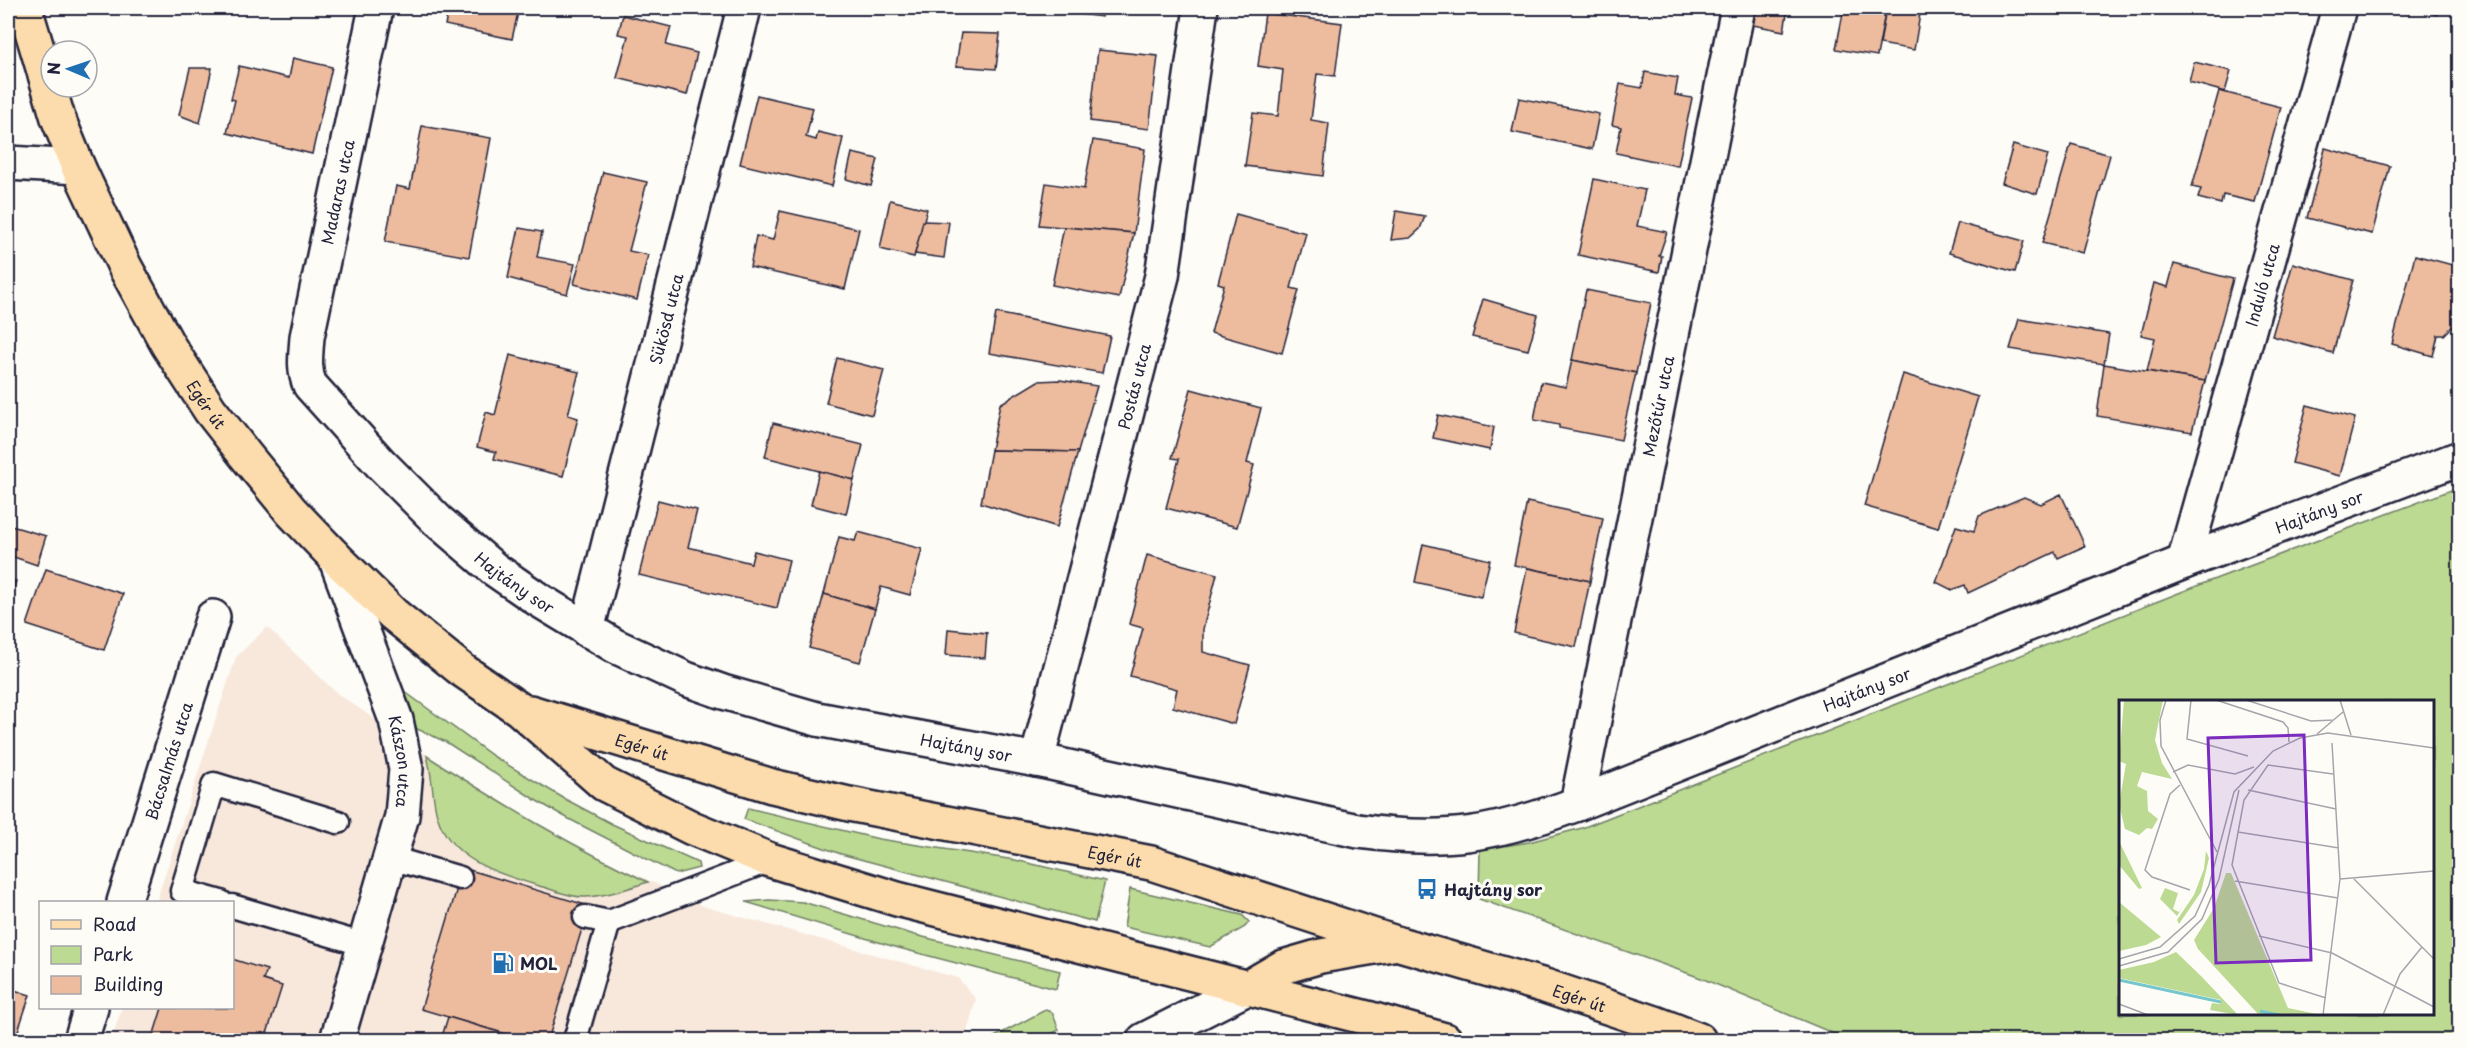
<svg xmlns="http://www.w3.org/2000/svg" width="2467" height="1048" viewBox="0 0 2467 1048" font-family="'Playpen Sans',sans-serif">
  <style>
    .built { fill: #f8e8dc }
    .green { fill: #bcda92; stroke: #6f7e66; stroke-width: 1.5; fill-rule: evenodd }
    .building { fill: #edbb9e; stroke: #22223b; stroke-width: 1.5 }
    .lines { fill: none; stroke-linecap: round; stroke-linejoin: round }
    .service-casing { stroke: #22223b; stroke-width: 27 }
    .minor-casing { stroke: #22223b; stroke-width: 38 }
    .secondary-casing { stroke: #22223b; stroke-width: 38 }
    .primary-casing { stroke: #22223b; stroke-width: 38 }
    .service { stroke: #fdfcf7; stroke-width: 22 }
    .minor { stroke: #fdfcf7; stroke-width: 33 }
    .secondary { stroke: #fdfcf7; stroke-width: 33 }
    .primary { stroke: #fcdcac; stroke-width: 33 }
    .labels { text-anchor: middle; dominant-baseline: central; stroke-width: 6; stroke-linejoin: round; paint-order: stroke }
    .street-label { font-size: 16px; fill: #22223b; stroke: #fdfcf7 }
    .poi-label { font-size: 16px; font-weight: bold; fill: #22223b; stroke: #fdfcf7; text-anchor: start }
    .inset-river { fill: none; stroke: #76c7cc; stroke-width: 3 }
    .inset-road { fill: none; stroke: #a5a5ac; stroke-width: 1.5 }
    .view { fill: #7b2cbf; fill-opacity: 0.15; stroke: #7b2cbf; stroke-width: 3 }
    .inset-edge { fill: none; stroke: #22223b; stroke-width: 3 }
  </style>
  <rect width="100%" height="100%" fill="#fdfcf7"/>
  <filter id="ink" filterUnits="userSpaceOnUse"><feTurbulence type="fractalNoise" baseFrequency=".0167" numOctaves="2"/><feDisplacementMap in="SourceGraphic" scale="12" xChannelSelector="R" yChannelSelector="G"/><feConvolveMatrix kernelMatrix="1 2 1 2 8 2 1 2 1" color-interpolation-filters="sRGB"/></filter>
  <g filter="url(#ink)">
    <polygon class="built" points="267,627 338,694 529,825 706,907 958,978 976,999 965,1039 961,1040 111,1040 122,1008 232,1008 232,902 156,902 236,657"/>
    <g class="green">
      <path d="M2459,487v553h-610l-148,-62 -222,-79 1,-49 49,-8 53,-14 612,-241zM2120,702h312v312h-312z"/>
      <polygon points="401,689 493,756 565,799 612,824 698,863 699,868 676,874 569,819 537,801 446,742 417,729 407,709"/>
      <path d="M427,756c72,46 144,90 221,126 -19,6 -41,14 -62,15 -13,1 -27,-5 -40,-9 -36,-11 -85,-22 -104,-60 -11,-22 -8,-48 -15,-72z"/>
      <polygon points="748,808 879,839 1015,860 1105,881 1095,922 841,854 744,819"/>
      <polygon points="1130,889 1242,915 1249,922 1245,927 1210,947 1124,927"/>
      <polygon points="769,900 803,902 915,935 1060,971 1056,989 895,947 746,902"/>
      <polygon points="1045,1010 1052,1012 1059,1030 1039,1040 989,1040"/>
    </g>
    <g class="building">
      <polygon points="449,8 519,8 512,39 445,25"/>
      <polygon points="1029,8 1104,8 1102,17"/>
      <polygon points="1757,8 1788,8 1784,31 1753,25"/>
      <polygon points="1844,8 1886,8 1877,56 1836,49"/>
      <polygon points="1886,8 1921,8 1914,50 1880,44"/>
      <polygon points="2416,8 2448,8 2437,15"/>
      <polygon points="1265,13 1342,23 1335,76 1317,74 1311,120 1329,123 1323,176 1245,166 1253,113 1278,116 1283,70 1258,66"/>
      <polygon points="623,15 671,27 666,45 697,53 687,95 617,78 628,36 618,34"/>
      <polygon points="961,33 1000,34 996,69 956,66"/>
      <polygon points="1098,50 1158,56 1149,129 1090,121"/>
      <polygon points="293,58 332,67 312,154 227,133 235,100 231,99 239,66 289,78"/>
      <polygon points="2194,62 2231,71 2225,92 2189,82"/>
      <polygon points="190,68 212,68 200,123 179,115"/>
      <polygon points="1645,72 1678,78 1675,95 1692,98 1678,166 1616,153 1621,127 1612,125 1620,84 1642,88"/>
      <polygon points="2219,91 2281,107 2255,202 2223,195 2221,204 2198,198 2201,189 2192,187"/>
      <polygon points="757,95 813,108 806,137 816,140 818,132 843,138 832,186 740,164"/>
      <polygon points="1519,98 1599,114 1592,149 1512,132"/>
      <polygon points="422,126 491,138 469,257 385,242 396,186 410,189"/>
      <polygon points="1093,140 1145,149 1134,233 1039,225 1046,183 1084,189"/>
      <polygon points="2071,144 2110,155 2083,253 2042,243"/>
      <polygon points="2013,145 2048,155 2037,194 2002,183"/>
      <polygon points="2325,148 2390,166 2372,234 2307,218"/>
      <polygon points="852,153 878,159 871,186 846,179"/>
      <polygon points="603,172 647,182 629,251 648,255 637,300 574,284"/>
      <polygon points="1594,179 1645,190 1637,226 1667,232 1659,256 1662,256 1659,272 1578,255"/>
      <polygon points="890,200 927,209 914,257 880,249"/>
      <polygon points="780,211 859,229 845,289 750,267 756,236 773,240"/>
      <polygon points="1396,211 1425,216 1420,229 1410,238 1391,240"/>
      <polygon points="1236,214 1306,233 1291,288 1299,290 1282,353 1211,333 1224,285 1218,283"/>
      <polygon points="923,221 949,222 944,258 915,254"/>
      <polygon points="1958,223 2024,241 2015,272 1949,253"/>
      <polygon points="1064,227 1134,233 1119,298 1052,285"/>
      <polygon points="519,228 542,232 537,257 575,264 567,294 508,278"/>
      <polygon points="2415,255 2460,267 2460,329 2452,327 2444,335 2438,335 2433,356 2392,344"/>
      <polygon points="2293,263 2353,280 2333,353 2272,336"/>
      <polygon points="2174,264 2233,279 2205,381 2147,371 2155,338 2141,335 2154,283 2168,287"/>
      <polygon points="1586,290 1651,303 1636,373 1572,360"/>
      <polygon points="1483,299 1538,315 1528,350 1472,337"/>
      <polygon points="996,313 1110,336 1102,373 989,353"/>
      <polygon points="2019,319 2109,334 2104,364 2010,349"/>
      <polygon points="510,355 579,372 568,415 578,418 563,476 494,459 496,452 477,447 486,412 495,415"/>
      <polygon points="837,358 884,370 872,415 826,403"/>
      <polygon points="1572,360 1636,373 1621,440 1559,428 1559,425 1534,420 1541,382 1566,387"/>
      <polygon points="2104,364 2205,381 2192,432 2097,416"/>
      <polygon points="1903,374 1978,397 1938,528 1864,506"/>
      <polygon points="1060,380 1097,386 1078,452 991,450 1000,404 1038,381"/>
      <polygon points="1191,389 1261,408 1247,463 1254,465 1237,527 1166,508 1179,459 1172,458"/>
      <polygon points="2307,405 2355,418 2340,476 2292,463"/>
      <polygon points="1438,415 1494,427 1490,450 1433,438"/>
      <polygon points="773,423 863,445 854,480 765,457"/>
      <polygon points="991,450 1078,452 1057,527 981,503"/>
      <polygon points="819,471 854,480 846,514 811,505"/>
      <polygon points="2061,494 2085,546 2058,558 2055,552 1968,593 1965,585 1952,590 1936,582 1956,526 1974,531 1979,516 2024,497 2041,504"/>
      <polygon points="658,500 697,510 688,547 751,563 754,551 789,560 777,608 639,575"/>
      <polygon points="1527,502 1603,518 1590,581 1514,565"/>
      <polygon points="8,525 46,536 37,565 8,555"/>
      <polygon points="858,532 922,549 910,595 881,587 875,609 824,594 839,537 855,541"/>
      <polygon points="1423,544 1490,560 1481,597 1415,582"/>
      <polygon points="1147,555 1217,574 1203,629 1203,652 1250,665 1234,724 1173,707 1177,689 1130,676 1143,628 1129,624"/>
      <polygon points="1527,568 1590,581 1576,647 1514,633"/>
      <polygon points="46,569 123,594 104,650 27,625"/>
      <polygon points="8,579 16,581 9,601 8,601"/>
      <polygon points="824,594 875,609 860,662 809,648"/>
      <polygon points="948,629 987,633 985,658 946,655"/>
      <polygon points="463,868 589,906 548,1040 526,1040 421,1009"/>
      <polygon points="232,959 267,970 263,980 282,986 265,1040 152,1040 162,1008 232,1008"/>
      <polygon points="8,988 30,995 15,1040 8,1040"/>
      <polygon points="448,1017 526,1040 441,1040"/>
    </g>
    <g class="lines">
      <defs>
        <g id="service">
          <polyline points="391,858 460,878"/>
          <polyline points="221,902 182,891 214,784 338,822"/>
          <polyline points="232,906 365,945"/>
          <polyline points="585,917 609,922 770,860"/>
          <polyline points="575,1040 609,922"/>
        </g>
        <g id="minor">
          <path id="s1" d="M376,8l-69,329c-1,16 -4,33 3,48l71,79 57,57 56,48 45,31 76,46 71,33 37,13 94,27 220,41 321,71c88,12 136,4 219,-27l607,-242 276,-104"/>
          <polyline points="8,163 78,167"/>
          <path id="s2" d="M335,557l61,163 10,49 -4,47 -65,224"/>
          <path id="s3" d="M2184,562l155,-554"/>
          <path id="s4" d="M587,630l157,-622"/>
          <path id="s5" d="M1037,760l125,-484 39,-268"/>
          <path id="s6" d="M1577,804l161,-796"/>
          <path id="s7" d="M124,902l89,-285"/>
          <polyline points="81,1040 91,1008"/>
        </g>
        <polyline id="secondary" points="1144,1040 1247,988"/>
        <g id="primary">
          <path id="s8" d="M25,8l33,110 20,49 47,100 43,78 42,65 36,46 45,55 44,46 58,57 69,56 57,39 85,75 88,44 78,32 127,39 474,120 74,21"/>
          <path id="s9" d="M530,712l242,74 77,18 302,59 245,80 149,43 110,37 44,17"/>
          <polyline points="1247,988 1283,967 1321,956 1392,944"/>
        </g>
      </defs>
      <use href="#service" class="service-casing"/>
      <use href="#minor" class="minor-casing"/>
      <use href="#secondary" class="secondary-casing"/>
      <use href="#primary" class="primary-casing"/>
      <use href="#service" class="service"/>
      <use href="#minor" class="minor"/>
      <use href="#secondary" class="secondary"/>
      <use href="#primary" class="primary"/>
    </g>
  </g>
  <defs>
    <symbol id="bus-bare" viewBox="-9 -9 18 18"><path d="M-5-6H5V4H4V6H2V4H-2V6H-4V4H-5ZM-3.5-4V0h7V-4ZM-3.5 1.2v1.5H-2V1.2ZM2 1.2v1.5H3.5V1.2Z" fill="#1f6fb2" stroke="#fdfcf7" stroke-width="2.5" paint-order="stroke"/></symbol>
    <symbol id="fuel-bare" viewBox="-9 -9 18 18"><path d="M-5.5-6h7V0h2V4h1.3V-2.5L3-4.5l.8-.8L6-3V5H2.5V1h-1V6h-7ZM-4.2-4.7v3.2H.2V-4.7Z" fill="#1f6fb2" stroke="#fdfcf7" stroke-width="2.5" paint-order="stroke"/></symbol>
  </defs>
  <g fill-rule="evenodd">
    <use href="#bus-bare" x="1412" y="874" width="30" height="30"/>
    <use href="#fuel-bare" x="488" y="948" width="30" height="30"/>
  </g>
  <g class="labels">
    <g class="street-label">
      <text transform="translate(337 192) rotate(-78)">Madaras utca</text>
      <text stroke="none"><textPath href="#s3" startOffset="288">Induló utca</textPath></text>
      <text stroke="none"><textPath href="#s4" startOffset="321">Sükösd utca</textPath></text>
      <text stroke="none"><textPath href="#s5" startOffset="386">Postás utca</textPath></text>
      <text stroke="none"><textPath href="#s8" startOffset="438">Egér út</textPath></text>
      <text stroke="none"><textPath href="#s6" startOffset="406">Mezőtúr utca</textPath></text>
      <text stroke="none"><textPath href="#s1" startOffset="2578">Hajtány sor</textPath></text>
      <text stroke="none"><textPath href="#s1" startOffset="670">Hajtány sor</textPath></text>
      <text stroke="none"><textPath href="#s1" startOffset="2092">Hajtány sor</textPath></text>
      <text stroke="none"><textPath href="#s9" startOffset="117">Egér út</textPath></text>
      <text stroke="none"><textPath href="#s1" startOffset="1156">Hajtány sor</textPath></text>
      <text stroke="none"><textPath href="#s7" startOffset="148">Bácsalmás utca</textPath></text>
      <text stroke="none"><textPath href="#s2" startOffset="216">Kászon utca</textPath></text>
      <text stroke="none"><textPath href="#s9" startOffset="603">Egér út</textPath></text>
      <text stroke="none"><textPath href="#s9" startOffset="1089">Egér út</textPath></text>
    </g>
    <g class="poi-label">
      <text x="1444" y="889">Hajtány sor</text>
      <text x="520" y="963">MOL</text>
    </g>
  </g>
  <g transform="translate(2119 700)">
    <rect width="315" height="315" fill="#fdfcf7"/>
    <path d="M5,0h39l-8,40 7,23 10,16 -30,-7 -5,14 10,5 1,20 10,8 -6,10 -5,-1 -8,7 -14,-6 -6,-25 7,-40 -7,-3zM0,141l23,47 -3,1 -20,-24zM87,151l3,7 -8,34 -22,32 -2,-4 17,-25 10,-26zM107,173h5l57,135 33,7h-62l-61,-66 -4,-9 20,-32zM46,188l13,5 -5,16 6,3 4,-6 -6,10 -17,-17zM0,202l42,35 -15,8 -27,6zM57,252l25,24 37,39 -28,-5 2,-7 8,1 1,-4 -102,-22v-8l35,-8z" fill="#bcda92"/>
    <path class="inset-river" d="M0,280l102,22M141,311l19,4"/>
    <path class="inset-road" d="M47,0l-6,20 1,26 56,106M72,0l-4,39 61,17M97,0l67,22 5,6 1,14M127,0l65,21 23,-1M221,0l11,35M198,34l26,-22M54,72l15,-7 47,9 19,-7M61,85l-10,9 -25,76 7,7 38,13M129,90l88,19M119,132l101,16M221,179l94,-8M235,179l80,80M116,181l103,17M140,236l73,17 102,54M0,259l41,-12 35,-31 14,-31 25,-93 39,-41 27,-13 28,-5 106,15M0,266l49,-14 34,-33 17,-40 20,-89M207,298l-47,-15 -47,-118 12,-65 24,-35 65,9M0,304l29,11M204,315l17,-136 -8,-136M264,315l17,-41 22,-27"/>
    <path class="view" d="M185,35l7,225 -95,3 -8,-225z"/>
    <rect width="315" height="315" class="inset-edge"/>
  </g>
  <rect width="2467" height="1048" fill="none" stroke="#fdfcf7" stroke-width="30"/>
  <rect x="15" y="15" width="2437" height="1018" fill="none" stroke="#22223b" stroke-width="2" filter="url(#ink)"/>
  <rect x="39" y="901" width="195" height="108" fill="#fdfcf7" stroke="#a5a5ac" stroke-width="1.5"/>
  <rect x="51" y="920" width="30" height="9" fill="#fcdcac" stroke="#a5a5ac" stroke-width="1.5"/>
  <text x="93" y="931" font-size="18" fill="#22223b">Road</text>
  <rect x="51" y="946" width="30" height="18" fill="#bcda92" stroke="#a5a5ac" stroke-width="1.5"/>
  <text x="93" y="961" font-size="18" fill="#22223b">Park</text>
  <rect x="51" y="976" width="30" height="18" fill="#edbb9e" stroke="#a5a5ac" stroke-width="1.5"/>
  <text x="93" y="991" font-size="18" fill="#22223b">Building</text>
  <g transform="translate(69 69) rotate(272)"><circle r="28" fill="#fdfcf7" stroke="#a5a5ac" stroke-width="1.5"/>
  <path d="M0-4.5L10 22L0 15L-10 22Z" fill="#1f6fb2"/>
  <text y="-9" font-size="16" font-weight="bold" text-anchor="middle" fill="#22223b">N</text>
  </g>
</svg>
